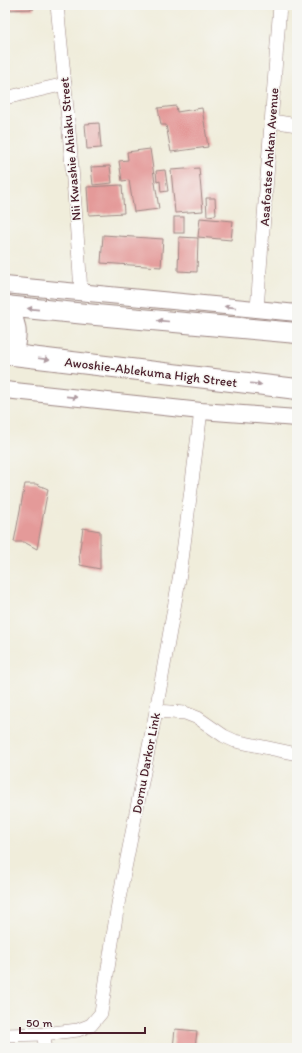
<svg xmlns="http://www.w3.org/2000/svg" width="302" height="1053" viewBox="0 0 302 1053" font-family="Itim,sans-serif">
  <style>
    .building { fill: #e49a99 }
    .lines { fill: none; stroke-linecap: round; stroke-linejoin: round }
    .minor-casing { stroke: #9d8683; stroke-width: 14 }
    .tertiary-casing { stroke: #9d8683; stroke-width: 18 }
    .primary-casing { stroke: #9d8683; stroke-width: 22 }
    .minor { stroke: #fff; stroke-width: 13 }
    .tertiary { stroke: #fff; stroke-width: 16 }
    .primary { stroke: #fff; stroke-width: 20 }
    .oneway { fill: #ae9aa0 }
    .labels { text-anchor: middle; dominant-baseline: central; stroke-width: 3; stroke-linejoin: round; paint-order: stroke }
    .street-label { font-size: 13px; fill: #4a1f2b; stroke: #f6f6f2 }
  </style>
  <rect width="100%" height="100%" fill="#f6f6f2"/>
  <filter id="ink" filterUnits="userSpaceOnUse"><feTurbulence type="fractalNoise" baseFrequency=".025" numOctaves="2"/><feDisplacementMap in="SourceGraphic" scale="8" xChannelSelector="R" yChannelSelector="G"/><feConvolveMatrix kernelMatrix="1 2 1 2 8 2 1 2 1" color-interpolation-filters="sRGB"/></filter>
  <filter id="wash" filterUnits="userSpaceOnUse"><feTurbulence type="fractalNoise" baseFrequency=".012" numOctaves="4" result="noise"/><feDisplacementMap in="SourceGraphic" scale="16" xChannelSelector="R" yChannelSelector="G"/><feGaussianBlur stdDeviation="0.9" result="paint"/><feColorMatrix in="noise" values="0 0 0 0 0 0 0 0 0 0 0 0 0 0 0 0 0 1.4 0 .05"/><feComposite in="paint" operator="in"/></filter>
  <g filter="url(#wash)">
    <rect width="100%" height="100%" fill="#f0eddb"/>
    <g id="blocks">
      <g class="building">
        <polygon points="5,5 34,5 34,9 5,10"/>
        <polygon points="176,106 177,112 202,108 208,147 171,152 166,125 161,125 158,108"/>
        <polygon points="99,123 101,148 87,149 85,124"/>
        <polygon points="150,149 159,209 134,212 129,180 122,181 119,161 128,160 127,152"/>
        <polygon points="110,166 112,183 93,185 91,167"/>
        <polygon points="199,168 203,211 175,213 171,170"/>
        <polygon points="165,170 168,191 161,192 160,181 157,182 156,171"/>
        <polygon points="122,185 124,213 89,215 87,187"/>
        <polygon points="206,198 215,198 216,215 207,216"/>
        <rect x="174" y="217" width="10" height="16"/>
        <polygon points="200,218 233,221 231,240 198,237"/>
        <polygon points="103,235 163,239 161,267 101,263"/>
        <polygon points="179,237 198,238 197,272 178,271"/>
        <polygon points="25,484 36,484 48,489 37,549 24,542 14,542"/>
        <polygon points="83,528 100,531 100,569 80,565 79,554"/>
        <polygon points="175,1029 197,1031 195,1048 173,1048"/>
      </g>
    </g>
  </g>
  <g filter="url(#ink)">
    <use href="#blocks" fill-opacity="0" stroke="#9d8683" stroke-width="1"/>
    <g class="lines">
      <defs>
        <g id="minor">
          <path d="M57,5c10,96 18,191 24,287"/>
          <polyline points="5,98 65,84"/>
          <polyline points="272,121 297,125"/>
          <polyline points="257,309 280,5"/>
          <polyline points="156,711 185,713 198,718 224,736 235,741 297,754"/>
          <polyline points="44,1034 45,1048"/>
          <polyline points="5,1035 44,1034 78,1030 91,1025 101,1013 118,904 156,711 181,568 201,411"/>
        </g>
        <g id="tertiary">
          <polyline points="5,285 297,313"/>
          <polyline points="5,390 201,411 297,418"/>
        </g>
        <g id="primary">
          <polyline points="5,306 96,315 297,333"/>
          <path d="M8,306c9,22 10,27 4,49"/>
          <polyline points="5,354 297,389"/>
        </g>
      </defs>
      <use href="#minor" class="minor-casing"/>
      <use href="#tertiary" class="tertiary-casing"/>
      <use href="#primary" class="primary-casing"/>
      <use href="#minor" class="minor"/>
      <use href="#tertiary" class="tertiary"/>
      <use href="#primary" class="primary"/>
    </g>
    <defs><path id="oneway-solid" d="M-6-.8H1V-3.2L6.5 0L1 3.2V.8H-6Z"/></defs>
    <g class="oneway">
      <use href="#oneway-solid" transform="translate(230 307) rotate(-174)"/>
      <use href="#oneway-solid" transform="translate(33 309) rotate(-174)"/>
      <use href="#oneway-solid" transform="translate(163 321) rotate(-175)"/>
      <use href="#oneway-solid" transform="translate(44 359) rotate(7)"/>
      <use href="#oneway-solid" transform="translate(256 384) rotate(7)"/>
      <use href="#oneway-solid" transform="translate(72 397) rotate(6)"/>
    </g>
  </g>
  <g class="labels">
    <g class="street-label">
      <text transform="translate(70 149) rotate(-95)">Nii Kwashie Ahiaku Street</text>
      <text transform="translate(269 157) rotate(-86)">Asafoatse Ankan Avenue</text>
      <text transform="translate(151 372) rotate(7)">Awoshie-Ablekuma High Street</text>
      <text transform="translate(146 763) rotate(-79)">Dornu Darkor Link</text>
    </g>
  </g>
  <rect width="302" height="1053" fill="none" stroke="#f6f6f2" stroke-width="20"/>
  <path d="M20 1027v6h125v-6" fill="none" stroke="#4a1f2b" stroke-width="2"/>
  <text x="26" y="1027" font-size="12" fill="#4a1f2b" stroke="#f6f6f2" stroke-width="3" paint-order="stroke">50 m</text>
</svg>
